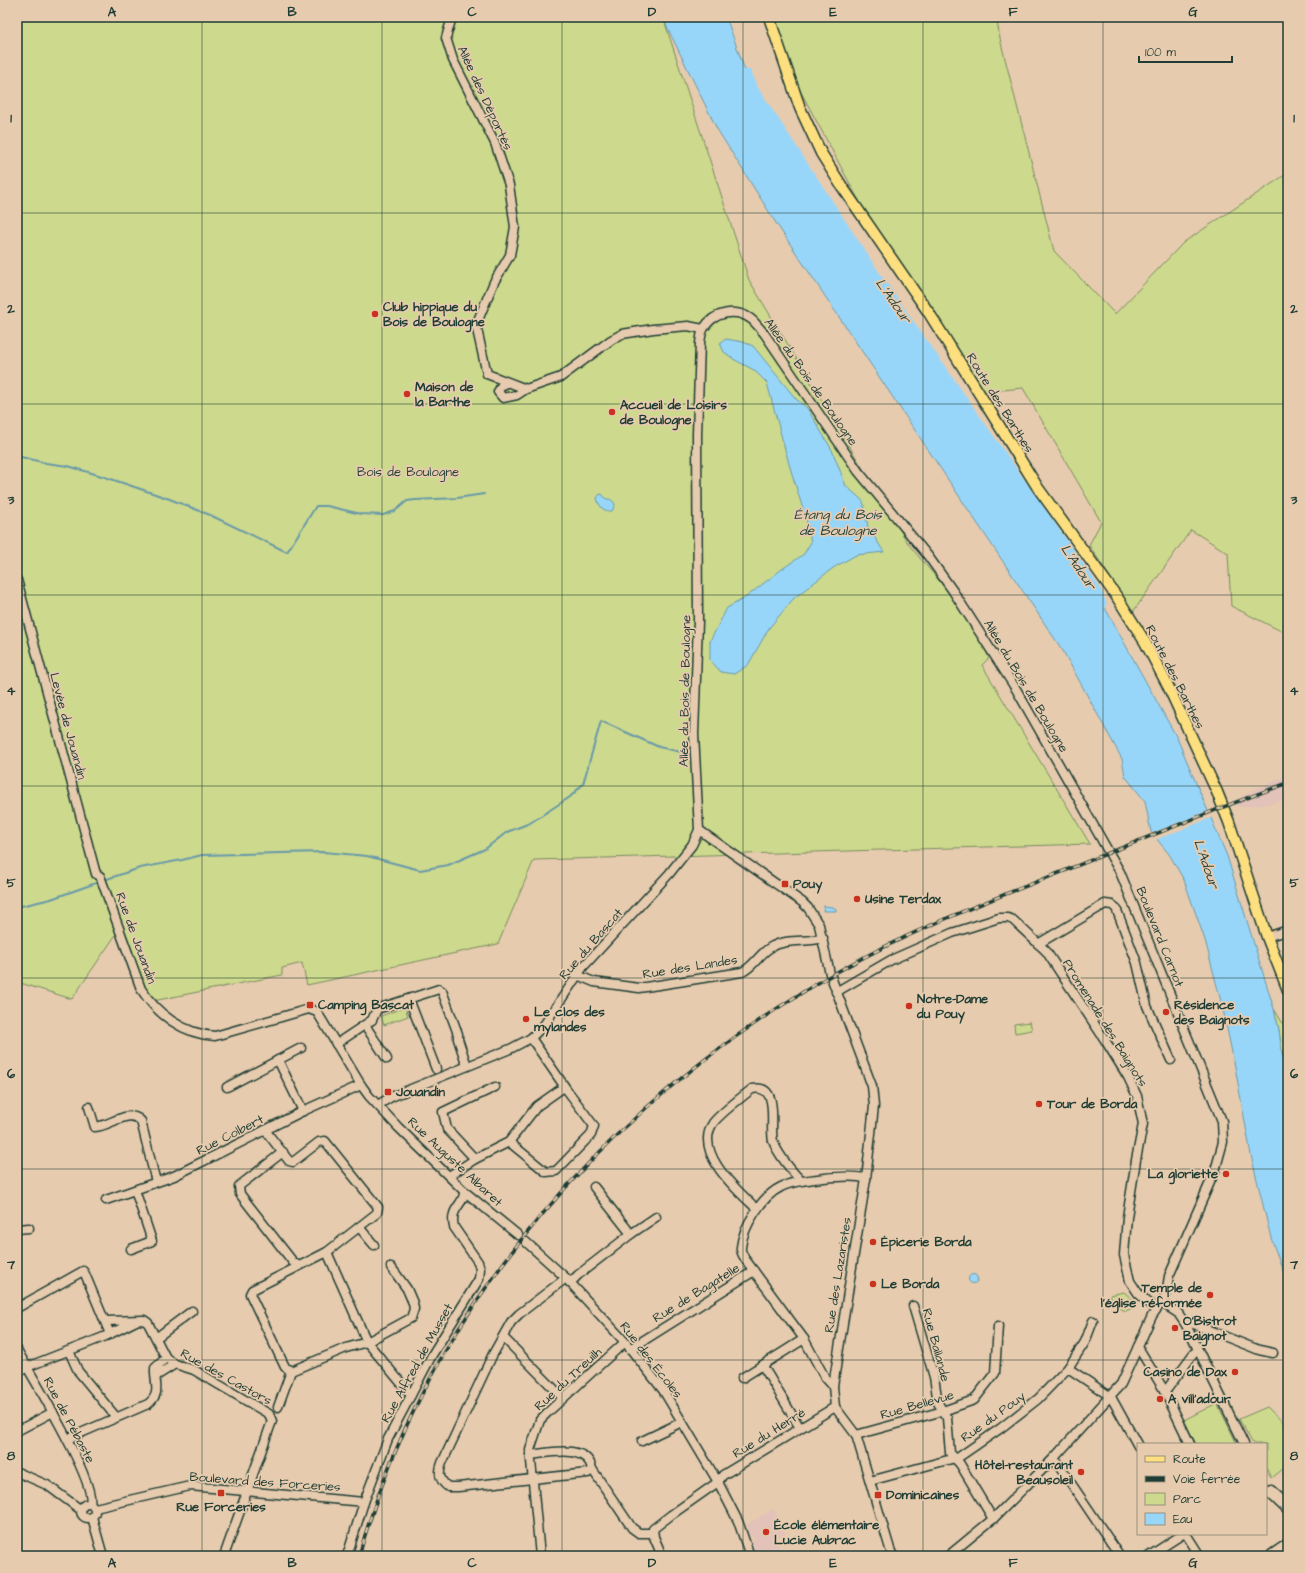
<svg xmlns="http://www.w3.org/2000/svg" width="1305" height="1573" viewBox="0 0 1305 1573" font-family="'Architects Daughter',sans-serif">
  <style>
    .built { fill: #e2c2b9 }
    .green { fill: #cdd98c; stroke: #768b60 }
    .water { fill: #98d6f9; stroke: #6899aa }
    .pier { fill: #e7cbae }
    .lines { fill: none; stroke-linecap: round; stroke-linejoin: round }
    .stream { stroke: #6899aa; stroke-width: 2 }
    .river { stroke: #98d6f9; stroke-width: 11 }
    .minor-casing { stroke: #1f3d34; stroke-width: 11 }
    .major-casing { stroke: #1f3d34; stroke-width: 13 }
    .minor { stroke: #e7cbae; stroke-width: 8 }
    .major { stroke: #fedf80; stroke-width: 10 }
    .rail-casing { stroke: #1f3d34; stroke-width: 3.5 }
    .rail { stroke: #e7cbae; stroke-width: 2; stroke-dasharray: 6; stroke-linecap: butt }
    .grid { fill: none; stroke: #1f3d34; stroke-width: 1; stroke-opacity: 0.55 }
    .poi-dot { fill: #c8321e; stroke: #e7cbae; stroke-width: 1.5 }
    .labels { text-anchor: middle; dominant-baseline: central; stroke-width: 3.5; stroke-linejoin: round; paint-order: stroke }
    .street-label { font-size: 13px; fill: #1f3d34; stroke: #e7cbae }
    .poi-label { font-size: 13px; font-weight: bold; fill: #1f3d34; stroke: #e7cbae; text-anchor: start }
    .park-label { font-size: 13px; fill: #284538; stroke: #e7cbae }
    .water-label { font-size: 14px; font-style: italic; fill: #25453e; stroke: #e7cbae }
    .neatline { fill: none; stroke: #1f3d34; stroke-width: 1.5 }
    .grid-label { font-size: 13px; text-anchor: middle; font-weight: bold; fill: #1f3d34 }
  </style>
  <rect width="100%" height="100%" fill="#e7cbae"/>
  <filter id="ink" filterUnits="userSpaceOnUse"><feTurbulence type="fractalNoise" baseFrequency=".025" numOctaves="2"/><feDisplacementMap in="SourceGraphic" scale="8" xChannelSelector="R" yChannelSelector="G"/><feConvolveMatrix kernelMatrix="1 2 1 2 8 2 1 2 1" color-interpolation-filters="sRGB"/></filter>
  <g filter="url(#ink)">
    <g class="built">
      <polygon points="1288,776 1288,798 1270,804 1238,807 1235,800 1260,787"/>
      <polygon points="774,1509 785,1534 775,1539 783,1556 755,1556 751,1543 754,1540 752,1535 749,1536 746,1525"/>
    </g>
    <g class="green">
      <polygon points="17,17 663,17 749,280 909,545 951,595 981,640 989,658 982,665 1090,844 534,860 498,944 307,985 302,963 282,968 282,975 153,1001 143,987 121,927 72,999 17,982"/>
      <polygon points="769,17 996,17 1001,43 1054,251 1115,314 1184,242 1288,173 1288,629 1281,631 1231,606 1228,553 1191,530 1133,612 1089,545 1101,522 1023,388 982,392 889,257 778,49"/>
      <polygon points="405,1007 408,1016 384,1025 381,1016"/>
      <polygon points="1274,1009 1288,1032 1288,1100 1279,1030"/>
      <polygon points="1030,1022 1032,1030 1015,1033 1014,1024"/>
      <polygon points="1124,1292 1132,1299 1132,1308 1126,1311 1116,1307 1110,1295"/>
      <polygon points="1217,1403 1237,1444 1196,1444 1184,1420"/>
      <polygon points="1267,1407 1288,1427 1288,1464 1271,1478 1266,1468 1266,1444 1253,1444 1239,1419"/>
    </g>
    <g class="water">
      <polygon points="664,17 726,17 751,87 877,279 1095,590 1177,738 1227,856 1274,1009 1279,1030 1288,1100 1288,1280 1283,1271 1271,1238 1251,1155 1235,1067 1223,1009 1205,940 1184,880 1169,854 1151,832 1145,801 1125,776 1122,759 1063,651 776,223 717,129 667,27"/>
      <polygon points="726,339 743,342 753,346 796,399 807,408 832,450 846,486 863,501 868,527 884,552 856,555 833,568 794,598 769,628 748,665 734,674 721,672 710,660 710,641 727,608 745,598 782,569 804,554 811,542 807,522 789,464 767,383 754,370 735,360 724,352 720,343"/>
      <path d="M600,494l3,1 3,4c5,0 7,1 9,6l-3,6c-9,1 -13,-5 -15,-13z"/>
      <polygon points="824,906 833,907 836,909 836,911 823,911"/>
      <circle cx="973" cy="1279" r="4.5"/>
    </g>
    <polygon class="pier" points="1210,810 1213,817 1155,840 1150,834"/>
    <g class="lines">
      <g class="stream">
        <polyline points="17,456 46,463 68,466 105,477 167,498 210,515 287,552 316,506 327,506 361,514 383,515 395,511 407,501 415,500 457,498 484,494"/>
        <polyline points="17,566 20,580"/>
        <polyline points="17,597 41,685"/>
        <polyline points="62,731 68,754"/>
        <polyline points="104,880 140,868 182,860 202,855 324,852 367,856 420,870 448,865 485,849 507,832 530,823 570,797 583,784 601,721 659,747 686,753"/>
        <polyline points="17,907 51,899 99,882"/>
      </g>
      <polyline class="river" points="747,75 751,87 877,279 1095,590 1101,604"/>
      <defs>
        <g id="minor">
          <polyline points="452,17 446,38 453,60 495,143 509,185 515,227 510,255 494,282 476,325 487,374 526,389 561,377 611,340 622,334 653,329 688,326 703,329"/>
          <polyline points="507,383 501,386 498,392 503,398 517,395 526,389"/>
          <path d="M17,580l79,294 4,2 41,113c16,25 42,45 74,47l94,-27 8,3 44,73 8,11 29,31 66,64 54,44"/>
          <polyline points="699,830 802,902 808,908 819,925 830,974 872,1086 874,1106 866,1179 833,1386 835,1407 856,1435 890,1549 893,1556"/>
          <polyline points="1267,937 1288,930"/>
          <polyline points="1038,944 1105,904 1112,905 1116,908 1137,963 1147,1006 1171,1060"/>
          <path d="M577,975l17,7 45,6 103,-16c13,-6 18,-20 31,-26 16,-8 34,-3 50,-8"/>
          <polyline points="836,992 891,960 952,933 999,918 1008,918 1013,920 1046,951 1105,1040 1128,1077 1137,1096 1143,1124 1136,1160 1127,1217 1124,1255 1130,1281 1138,1293 1156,1310"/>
          <polyline points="409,999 436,1069"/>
          <polyline points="365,1025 387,1059"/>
          <polyline points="336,1044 372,1020 377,1009 439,989 442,991 458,1034 458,1039 467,1066"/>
          <polyline points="278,1060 303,1111"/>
          <polyline points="227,1087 301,1048"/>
          <path d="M378,1105l13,-8 119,-48 21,-11 13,-13 39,-58 86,-93 23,-29 7,-15 -5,-96 4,-113 -1,-187 3,-91c1,-5 1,-11 4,-15 10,-16 32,-20 47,-9 5,4 9,10 13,14l94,138 70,85 25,35 63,98 104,183 102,249 1,21 -8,29 -46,105 -3,19 -14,21 -31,68 -67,74 -61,61 -45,37"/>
          <path d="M89,1107l6,20c16,-1 33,-19 46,-6l15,61"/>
          <polyline points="265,1130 289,1161 293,1162 319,1142 325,1141 378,1207 377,1213 327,1252 252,1290 250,1294 285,1367 291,1371"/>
          <polyline points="509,1142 537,1106 564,1087"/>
          <polyline points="283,1152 239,1186 240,1194 293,1262 299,1266"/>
          <polyline points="475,1159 509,1142 546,1172 556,1171 591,1135 594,1126 567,1090 531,1038"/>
          <polyline points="449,1176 475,1159 447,1129 443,1112 495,1087"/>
          <polyline points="594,1187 631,1234"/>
          <polyline points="106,1200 174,1176 303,1111 361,1085"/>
          <path d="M757,1209c-19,-18 -64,-56 -44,-86 6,-8 30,-27 39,-34 29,-6 17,37 21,52 5,14 18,29 28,40"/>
          <polyline points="359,1227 374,1245"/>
          <polyline points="17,1229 29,1228"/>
          <polyline points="526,1242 566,1278 625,1342 663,1390 718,1482 738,1521 750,1556"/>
          <polyline points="131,1249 152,1241 135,1190"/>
          <polyline points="327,1252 367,1342 411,1395"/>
          <path d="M566,1278l-47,36 -8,8 -19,34 -50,107c-4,10 -3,17 6,24h10l130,-14 4,-4"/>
          <polyline points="570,1283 578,1275 631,1234 656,1217"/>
          <polyline points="1162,1303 1178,1313 1186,1325 1244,1444"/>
          <polyline points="913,1306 934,1377 938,1403 947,1418 950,1453 960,1464 993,1519"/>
          <polyline points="17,1308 83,1271 85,1274 110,1334"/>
          <polyline points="105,1321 144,1320 148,1323 166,1358 175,1364 194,1370 269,1414 272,1421 224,1556"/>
          <polyline points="1186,1325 1191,1323 1259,1350 1273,1353"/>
          <polyline points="503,1337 563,1398"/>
          <polyline points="156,1338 192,1311"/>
          <polyline points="1138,1347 1164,1390 1190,1444"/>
          <polyline points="630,1349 754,1271"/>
          <path d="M17,1350c14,24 80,133 73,154"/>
          <polyline points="69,1351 78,1371 116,1417"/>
          <polyline points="763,1366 800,1428"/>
          <polyline points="1068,1368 1111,1397 1138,1446"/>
          <polyline points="17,1373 27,1367 106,1336 136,1321"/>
          <polyline points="156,1376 175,1364"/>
          <polyline points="742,1378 804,1339"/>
          <path d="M833,1386l-9,-10 -20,-37 -59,-80c-2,-4 -5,-8 -4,-12 2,-20 21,-51 40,-60 13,-7 72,-14 85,-8"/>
          <polyline points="1164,1390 1168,1388 1194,1353 1198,1351"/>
          <polyline points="278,1407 291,1371 346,1348 367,1342 411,1318 414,1309 413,1303 407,1289 391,1267"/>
          <polyline points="17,1431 53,1412"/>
          <polyline points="856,1435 943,1411 974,1400 995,1373 998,1326"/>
          <path d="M67,1439l81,-35c14,-11 6,-21 7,-36l11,-10"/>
          <polyline points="642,1441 682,1422"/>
          <path d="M530,1455c19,-2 57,-12 62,14l40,59 7,5h14"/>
          <polyline points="1054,1458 1120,1556"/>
          <polyline points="17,1472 47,1485 81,1510"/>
          <polyline points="870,1481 959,1457 1001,1428 1038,1399 1068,1368 1085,1342 1093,1321"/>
          <polyline points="1266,1490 1288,1511"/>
          <polyline points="1272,1490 1288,1504"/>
          <circle cx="88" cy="1511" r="7"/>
          <polyline points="95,1508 190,1486 364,1502"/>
          <polyline points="92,1517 103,1556"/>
          <polyline points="1186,1534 1200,1556"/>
          <path d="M347,1556l17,-54 24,-63 44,-84 47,-76 1,-10 -2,-7 -24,-35c-5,-20 11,-22 10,-36"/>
          <polyline points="540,1556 530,1450 540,1420 547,1413 625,1342"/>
          <polyline points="662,1556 654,1537 653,1529 671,1515 718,1482 723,1475 835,1407"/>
          <polyline points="1149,1556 1183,1534"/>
          <polyline points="1269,1556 1288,1543"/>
        </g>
        <polyline id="major" points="769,17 800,108 821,153 841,185 929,313 1038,488 1117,597 1145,642 1168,686 1217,792 1229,822 1267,937 1288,990"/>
      </defs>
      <use href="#minor" class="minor-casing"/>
      <use href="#major" class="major-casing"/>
      <use href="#minor" class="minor"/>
      <use href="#major" class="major"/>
      <defs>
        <path id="rail" d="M359,1556c70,-253 253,-456 478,-584 74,-42 154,-72 232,-103 73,-29 145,-60 219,-86"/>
      </defs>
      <use href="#rail" class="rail-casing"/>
      <use href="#rail" class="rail"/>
    </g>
  </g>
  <path class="grid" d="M202,17v1539M382,17v1539M562,17v1539M743,17v1539M923,17v1539M1103,17v1539M17,213h1271M17,404h1271M17,595h1271M17,786h1271M17,978h1271M17,1169h1271M17,1360h1271"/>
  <g class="poi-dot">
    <circle cx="375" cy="314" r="4"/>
    <circle cx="407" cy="394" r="4"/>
    <circle cx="612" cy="412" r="4"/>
    <rect x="781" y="880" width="8" height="8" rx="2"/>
    <circle cx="857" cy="899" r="4"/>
    <rect x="306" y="1001" width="8" height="8" rx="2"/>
    <circle cx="909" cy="1006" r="4"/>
    <circle cx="1166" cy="1012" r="4"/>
    <circle cx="526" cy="1019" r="4"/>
    <rect x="384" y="1088" width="8" height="8" rx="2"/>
    <circle cx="1039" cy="1104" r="4"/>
    <circle cx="1226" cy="1174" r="4"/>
    <circle cx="873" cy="1242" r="4"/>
    <circle cx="873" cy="1284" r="4"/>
    <circle cx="1210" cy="1295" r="4"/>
    <circle cx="1175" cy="1328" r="4"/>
    <circle cx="1235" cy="1372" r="4"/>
    <circle cx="1160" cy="1399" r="4"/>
    <circle cx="1081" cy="1472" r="4"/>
    <rect x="217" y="1489" width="8" height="8" rx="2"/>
    <rect x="874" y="1491" width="8" height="8" rx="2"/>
    <circle cx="766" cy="1532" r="4"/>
  </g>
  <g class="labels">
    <g class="street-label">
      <text transform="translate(485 98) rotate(65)">Allée des Déportés</text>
      <text transform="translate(811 382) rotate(55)">Allée du Bois de Boulogne</text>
      <text transform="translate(1000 403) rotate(58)">Route des Barthes</text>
      <text transform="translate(1175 677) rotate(63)">Route des Barthes</text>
      <text transform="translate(1026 686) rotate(59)">Allée du Bois de Boulogne</text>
      <text transform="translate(685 691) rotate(-89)">Allée du Bois de Boulogne</text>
      <text transform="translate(68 726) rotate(75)">Levée de Jouandin</text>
      <text transform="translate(1160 937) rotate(68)">Boulevard Carnot</text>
      <text transform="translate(136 938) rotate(70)">Rue de Jouandin</text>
      <text transform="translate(591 944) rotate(-49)">Rue du Bascat</text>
      <text transform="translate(690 967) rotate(-9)">Rue des Landes</text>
      <text transform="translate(1105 1023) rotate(58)">Promenade des Baignots</text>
      <text transform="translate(230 1135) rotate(-27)">Rue Colbert</text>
      <text transform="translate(455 1162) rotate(43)">Rue Auguste Albaret</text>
      <text transform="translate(838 1275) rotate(-81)">Rue des Lazaristes</text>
      <text transform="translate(696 1293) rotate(-32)">Rue de Bagatelle</text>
      <text transform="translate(936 1345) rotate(75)">Rue Ballande</text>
      <text transform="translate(651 1360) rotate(52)">Rue des Écoles</text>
      <text transform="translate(417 1363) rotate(-61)">Rue Alfred de Musset</text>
      <text transform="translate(226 1377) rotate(29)">Rue des Castors</text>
      <text transform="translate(568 1379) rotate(-43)">Rue du Treuilh</text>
      <text transform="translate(917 1405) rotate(-16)">Rue Bellevue</text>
      <text transform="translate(993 1417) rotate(-36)">Rue du Pouy</text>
      <text transform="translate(69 1420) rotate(62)">Rue de Pébaste</text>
      <text transform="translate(769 1433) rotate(-32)">Rue du Herré</text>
      <text transform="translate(265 1482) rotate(4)">Boulevard des Forceries</text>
    </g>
    <g class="poi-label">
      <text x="383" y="307">Club hippique du<tspan x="383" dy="15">Bois de Boulogne</tspan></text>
      <text x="415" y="387">Maison de<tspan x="415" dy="15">la Barthe</tspan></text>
      <text x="620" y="405">Accueil de Loisirs<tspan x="620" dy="15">de Boulogne</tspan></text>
      <text x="793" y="884">Pouy</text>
      <text x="865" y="899">Usine Terdax</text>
      <text x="917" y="999">Notre-Dame<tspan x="917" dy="15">du Pouy</tspan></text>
      <text x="318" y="1005">Camping Bascat</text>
      <text x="1174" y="1005">Résidence<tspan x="1174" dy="15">des Baignots</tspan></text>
      <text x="534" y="1012">Le clos des<tspan x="534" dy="15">mylandes</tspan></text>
      <text x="396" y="1092">Jouandin</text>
      <text x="1047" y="1104">Tour de Borda</text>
      <text x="1218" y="1174" text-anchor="end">La gloriette</text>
      <text x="881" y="1242">Épicerie Borda</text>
      <text x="881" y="1284">Le Borda</text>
      <text x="1202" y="1288" text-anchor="end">Temple de<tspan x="1202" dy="15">l'église réformée</tspan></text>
      <text x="1183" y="1321">O'Bistrot<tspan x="1183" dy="15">Baignot</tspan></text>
      <text x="1227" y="1372" text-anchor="end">Casino de Dax</text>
      <text x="1168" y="1399">A vill'adour</text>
      <text x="1073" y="1465" text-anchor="end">Hôtel-restaurant<tspan x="1073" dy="15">Beausoleil</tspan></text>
      <text x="886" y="1495">Dominicaines</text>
      <text x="221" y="1507" text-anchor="middle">Rue Forceries</text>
      <text x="774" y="1525">École élémentaire<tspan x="774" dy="15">Lucie Aubrac</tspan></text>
    </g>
    <g class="park-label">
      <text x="408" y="472">Bois de Boulogne</text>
    </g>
    <g class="water-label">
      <text transform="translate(893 301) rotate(55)">L'Adour</text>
      <text x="838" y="515">Étang du Bois<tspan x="838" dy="16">de Boulogne</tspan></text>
      <text transform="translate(1078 567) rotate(56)">L'Adour</text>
      <text transform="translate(1206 864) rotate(71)">L'Adour</text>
    </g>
  </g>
  <rect width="1305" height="1573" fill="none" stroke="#e7cbae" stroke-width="44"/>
  <rect x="1137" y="1443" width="130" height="92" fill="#e7cbae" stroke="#97927d"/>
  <rect x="1145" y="1456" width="20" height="6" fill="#fedf80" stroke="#97927d"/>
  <text x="1173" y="1463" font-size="12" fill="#1f3d34">Route</text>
  <rect x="1145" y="1476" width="20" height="6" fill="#1f3d34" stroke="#97927d"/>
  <text x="1173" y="1483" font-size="12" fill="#1f3d34">Voie ferrée</text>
  <rect x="1145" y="1493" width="20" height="12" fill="#cdd98c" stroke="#97927d"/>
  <text x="1173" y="1503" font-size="12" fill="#1f3d34">Parc</text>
  <rect x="1145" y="1513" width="20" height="12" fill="#98d6f9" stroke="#97927d"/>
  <text x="1173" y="1523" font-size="12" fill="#1f3d34">Eau</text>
  <path d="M1139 56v6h93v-6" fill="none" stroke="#1f3d34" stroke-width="2"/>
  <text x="1145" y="56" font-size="12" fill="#1f3d34" stroke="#e7cbae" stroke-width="3" paint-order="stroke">100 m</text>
  <rect x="22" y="22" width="1261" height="1529" class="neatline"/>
  <g class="grid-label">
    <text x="112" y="16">A</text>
    <text x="292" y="16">B</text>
    <text x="472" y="16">C</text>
    <text x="652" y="16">D</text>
    <text x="833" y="16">E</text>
    <text x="1013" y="16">F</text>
    <text x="1193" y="16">G</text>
    <text x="11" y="122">1</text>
    <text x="1294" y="122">1</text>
    <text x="11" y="313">2</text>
    <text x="1294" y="313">2</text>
    <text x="11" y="504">3</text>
    <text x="1294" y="504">3</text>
    <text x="11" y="695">4</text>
    <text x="1294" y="695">4</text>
    <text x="11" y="887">5</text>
    <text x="1294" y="887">5</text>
    <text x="11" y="1078">6</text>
    <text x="1294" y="1078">6</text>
    <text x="11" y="1269">7</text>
    <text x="1294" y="1269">7</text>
    <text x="11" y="1460">8</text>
    <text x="1294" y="1460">8</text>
    <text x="112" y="1567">A</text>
    <text x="292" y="1567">B</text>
    <text x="472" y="1567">C</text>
    <text x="652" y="1567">D</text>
    <text x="833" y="1567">E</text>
    <text x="1013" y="1567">F</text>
    <text x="1193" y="1567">G</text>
  </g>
</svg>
